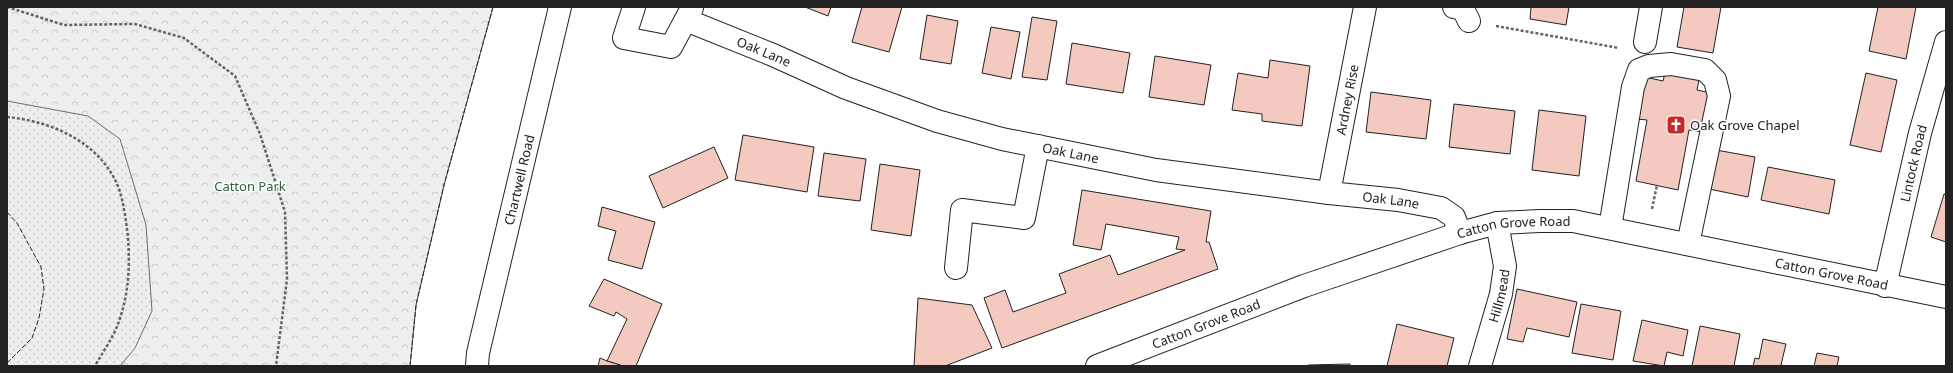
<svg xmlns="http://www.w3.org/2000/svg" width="1953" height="373" viewBox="0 0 1953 373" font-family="'Noto Sans',sans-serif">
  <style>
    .grass { fill: url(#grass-dots); stroke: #6f6f6f }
    .forest { fill: url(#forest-crowns); stroke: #6f6f6f }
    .building { fill: #f3c9c0; stroke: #222 }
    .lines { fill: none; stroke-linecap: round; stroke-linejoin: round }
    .minor-casing { stroke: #222; stroke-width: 24 }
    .highway-casing { stroke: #222; stroke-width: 24 }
    .path { stroke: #646464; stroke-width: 2.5; stroke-dasharray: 3 2; stroke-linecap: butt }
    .minor { stroke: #fff; stroke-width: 22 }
    .highway { stroke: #fff; stroke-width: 22 }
    .fence { stroke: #222; stroke-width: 1; stroke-dasharray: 5 2; stroke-linecap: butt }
    .labels { text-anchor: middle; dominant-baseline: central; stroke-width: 3; stroke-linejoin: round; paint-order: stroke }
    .street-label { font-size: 13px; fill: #222; stroke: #fff }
    .poi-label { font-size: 13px; fill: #222; stroke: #fff; text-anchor: start }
    .park-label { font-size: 13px; fill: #2f5e38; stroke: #fff }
  </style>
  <defs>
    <pattern id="grass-dots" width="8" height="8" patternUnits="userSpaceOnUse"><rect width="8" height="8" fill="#eee"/><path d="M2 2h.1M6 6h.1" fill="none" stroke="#ccc" stroke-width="1.8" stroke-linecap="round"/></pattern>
    <pattern id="forest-crowns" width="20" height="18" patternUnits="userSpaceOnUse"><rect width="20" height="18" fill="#eee"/><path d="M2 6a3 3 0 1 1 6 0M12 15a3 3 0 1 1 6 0" fill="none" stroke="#ccc"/></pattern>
  </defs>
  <rect width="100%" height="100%" fill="#fff"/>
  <polygon class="grass" points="7,7 493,7 444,185 416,305 410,366 7,366"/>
  <polygon class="forest" points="7,7 493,7 444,185 416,305 410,366 120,366 135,348 152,311 146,225 120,139 88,116 7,101"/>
  <g class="building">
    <polygon points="805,7 831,7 828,16"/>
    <polygon points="862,7 902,7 889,52 852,42"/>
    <polygon points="1531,7 1569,7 1566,25 1530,19"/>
    <polygon points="1684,7 1721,7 1713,53 1677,47"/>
    <polygon points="1878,7 1916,7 1906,59 1869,51"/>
    <polygon points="927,15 958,21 951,64 920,59"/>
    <polygon points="1032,17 1057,21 1047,80 1022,77"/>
    <polygon points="991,27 1020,32 1011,79 982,73"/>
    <polygon points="1072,43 1130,53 1123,93 1066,84"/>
    <polygon points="1155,56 1211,65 1204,105 1149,97"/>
    <polygon points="1270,60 1310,66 1302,126 1262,121 1262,114 1232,110 1238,73 1268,78"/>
    <polygon points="1666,69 1700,75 1697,90 1711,93 1704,132 1689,130 1678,190 1636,181 1647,120 1637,119 1645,77 1663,81"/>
    <polygon points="1866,73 1897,80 1881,152 1850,145"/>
    <polygon points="1371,92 1431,100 1426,139 1366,132"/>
    <polygon points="1454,104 1515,111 1510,154 1449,147"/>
    <polygon points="1539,110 1586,116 1579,176 1532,170"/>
    <polygon points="743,135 814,147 807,192 735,180"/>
    <polygon points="714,147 728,178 663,208 649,176"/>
    <polygon points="1716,150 1755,157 1748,197 1709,189"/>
    <polygon points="824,153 866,159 860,201 818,196"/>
    <polygon points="880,164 920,170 911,236 871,230"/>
    <polygon points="1768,167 1835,180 1829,214 1761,200"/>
    <polygon points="1082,190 1211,211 1206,242 1209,242 1218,269 1002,348 984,298 1005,290 1013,312 1066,293 1059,274 1110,255 1118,275 1185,250 1176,249 1179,237 1106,224 1101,250 1073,245"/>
    <polygon points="1944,194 1946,194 1946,242 1931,237"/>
    <polygon points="602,207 655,222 642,269 608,260 616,231 598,226"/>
    <polygon points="604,279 662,304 636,366 623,366 607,361 627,319 616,312 614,316 589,306"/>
    <polygon points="1517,289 1577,302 1569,337 1527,328 1523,342 1507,339"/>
    <polygon points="918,298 972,305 992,348 945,366 914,366"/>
    <polygon points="1581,304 1621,311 1613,360 1572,353"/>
    <polygon points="1642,320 1688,330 1683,356 1667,352 1664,366 1633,361"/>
    <polygon points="1397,324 1454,338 1447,366 1387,366"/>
    <polygon points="1700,326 1740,334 1734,366 1692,366"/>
    <polygon points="1763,339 1786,344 1781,365 1785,366 1753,366 1755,358 1759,359"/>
    <polygon points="1817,353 1839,357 1837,366 1814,366"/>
    <polygon points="600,358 607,361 623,366 598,366"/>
    <polygon points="1350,364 1350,366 1308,366 1308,365"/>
  </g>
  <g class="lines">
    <defs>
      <g id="minor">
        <polyline points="634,7 624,38 671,47 692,8"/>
        <polyline points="1454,7 1463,9 1469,21"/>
        <path id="s1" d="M686,20l87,35 73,33 91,33 65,18 154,31 173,23 69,7 43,8 13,9 6,16"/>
        <polyline points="1645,42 1651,7"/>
        <path id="s2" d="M1329,193l36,-186"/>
        <polyline points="1610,228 1633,87 1639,70 1649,66 1671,64 1705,70 1715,80 1719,96 1688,244"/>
        <polyline points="956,268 962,210 1024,218 1038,146"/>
        <path id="s3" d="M1885,286l35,-153 26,-91"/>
        <path id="s4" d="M1097,366l207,-80 156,-53 37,-10 43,-2h33l373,76"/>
        <path id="s5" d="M1480,366l21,-72 4,-28 -8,-43"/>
      </g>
      <g id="highway">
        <path id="s6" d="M477,366l1,-13 82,-346"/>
      </g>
    </defs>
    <use href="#minor" class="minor-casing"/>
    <use href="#highway" class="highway-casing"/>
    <g class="path">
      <polyline points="7,7 64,25 135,24 184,38 235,76 260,134 285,212 287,279 276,366"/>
      <polyline points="1496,26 1619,48"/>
      <path d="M7,117c45,4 95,26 112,72 5,15 7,32 9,48 2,30 1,57 -10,87 -5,14 -16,29 -23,42"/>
      <polyline points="1652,209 1657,185"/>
    </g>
    <use href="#minor" class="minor"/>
    <use href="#highway" class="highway"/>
    <g class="fence">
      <polyline points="7,212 17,223 41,267 44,289 39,318 32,338 7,363"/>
      <polyline points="410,366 416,305 444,185 493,7"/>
    </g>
  </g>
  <defs>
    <symbol id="church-square" viewBox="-11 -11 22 22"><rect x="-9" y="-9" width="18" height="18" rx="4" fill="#c62828" stroke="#fff"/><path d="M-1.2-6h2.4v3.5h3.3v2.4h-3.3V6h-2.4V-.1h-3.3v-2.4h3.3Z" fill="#fff"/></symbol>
  </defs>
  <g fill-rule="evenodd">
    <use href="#church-square" x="1665" y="114" width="22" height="22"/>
  </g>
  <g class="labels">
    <g class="street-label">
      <text stroke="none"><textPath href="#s1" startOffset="84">Oak Lane</textPath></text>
      <text stroke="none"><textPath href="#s2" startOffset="95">Ardney Rise</textPath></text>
      <text stroke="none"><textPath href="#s1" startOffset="408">Oak Lane</textPath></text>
      <text stroke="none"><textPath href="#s3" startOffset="126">Lintock Road</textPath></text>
      <text stroke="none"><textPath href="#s6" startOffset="191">Chartwell Road</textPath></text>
      <text stroke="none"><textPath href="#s1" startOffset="732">Oak Lane</textPath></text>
      <text stroke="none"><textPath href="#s4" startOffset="441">Catton Grove Road</textPath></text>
      <text stroke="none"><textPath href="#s4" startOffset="765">Catton Grove Road</textPath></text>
      <text stroke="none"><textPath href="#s5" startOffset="73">Hillmead</textPath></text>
      <text stroke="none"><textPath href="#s4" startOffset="117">Catton Grove Road</textPath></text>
    </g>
    <g class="poi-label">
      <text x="1690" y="125">Oak Grove Chapel</text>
    </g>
    <g class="park-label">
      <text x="250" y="186">Catton Park</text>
    </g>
  </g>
  <rect width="1953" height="373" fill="none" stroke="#222222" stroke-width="16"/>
</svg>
